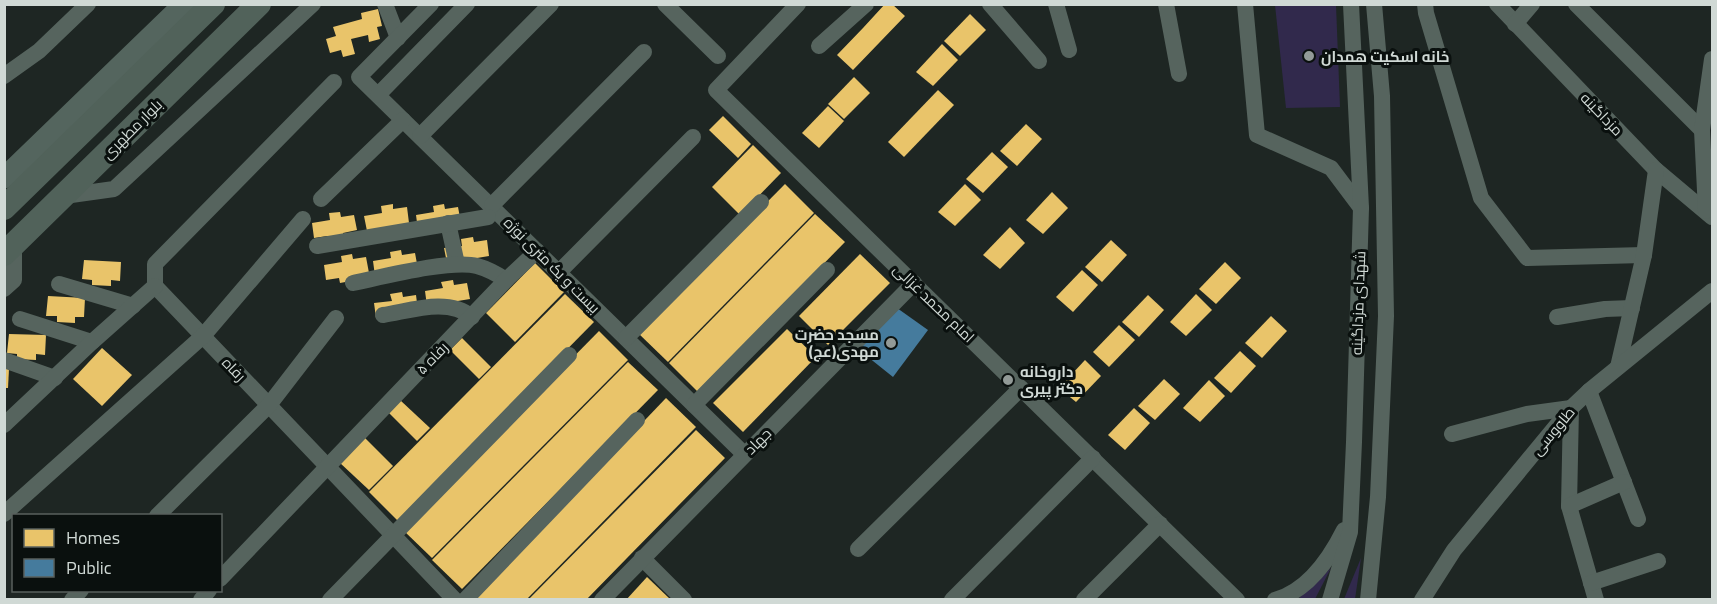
<svg xmlns="http://www.w3.org/2000/svg" width="1717" height="604" viewBox="0 0 1717 604" font-family="'Titillium Web',Cairo,sans-serif">
  <style>
    .green { fill: #31294c }
    .homes { fill: #e9c46a }
    .public { fill: #457b9d }
    .lines { fill: none; stroke-linecap: round; stroke-linejoin: round }
    .minor { stroke: #56645e; stroke-width: 16 }
    .major { stroke: #54655e; stroke-width: 21 }
    .highway { stroke: #51625a; stroke-width: 24 }
    .poi-dot { fill: #929a97; stroke: #0a100e; stroke-width: 2 }
    .labels { text-anchor: middle; dominant-baseline: central; stroke-width: 6; stroke-linejoin: round; paint-order: stroke }
    .poi-label { font-size: 15px; font-weight: bold; fill: #d0d9d5; stroke: #0a100e; text-anchor: start }
    .street-label { font-size: 15px; fill: #d0d9d5; stroke: #0a100e }
  </style>
  <rect width="100%" height="100%" fill="#1e2623"/>
  <g class="green">
    <polygon points="1275,5 1336,5 1340,107 1286,108"/>
    <polygon points="1361,558 1355,599 1344,599"/>
    <polygon points="1331,568 1315,599 1298,599"/>
  </g>
  <g class="homes">
    <polygon points="885,4 892,4 905,16 853,70 837,55 863,28 869,35 863,28"/>
    <polygon points="378,9 382,26 377,27 380,39 369,42 368,35 351,39 355,54 343,57 341,50 330,53 326,39 336,36 333,27 362,19 361,13"/>
    <polygon points="970,14 986,30 960,56 944,41"/>
    <polygon points="942,44 958,60 933,86 916,72"/>
    <polygon points="854,77 870,93 844,119 828,104"/>
    <polygon points="938,90 954,105 904,157 888,142"/>
    <polygon points="828,106 844,121 819,148 802,133"/>
    <polygon points="723,116 751,144 738,158 709,130"/>
    <polygon points="1026,124 1042,139 1017,166 1000,151"/>
    <polygon points="753,145 781,173 740,215 712,187"/>
    <polygon points="992,152 1008,167 983,193 966,179"/>
    <polygon points="785,184 814,213 668,362 638,333"/>
    <polygon points="965,184 981,200 955,226 938,212"/>
    <polygon points="1052,192 1068,208 1043,234 1026,220"/>
    <polygon points="393,204 393,209 407,207 409,223 367,231 364,216 382,213 381,206"/>
    <polygon points="444,204 445,209 458,207 461,223 418,230 416,215 434,212 433,206"/>
    <polygon points="340,212 341,217 354,215 357,230 343,233 344,238 327,236 314,238 312,223 330,220 329,213"/>
    <polygon points="815,214 845,242 698,392 669,363"/>
    <polygon points="1010,227 1025,243 1000,269 983,255"/>
    <polygon points="473,237 474,242 487,240 489,256 447,263 444,248 462,246 461,239"/>
    <polygon points="1111,240 1127,255 1102,282 1085,267"/>
    <polygon points="401,250 402,255 415,253 418,269 375,276 373,261 391,258 390,252"/>
    <polygon points="352,254 353,259 366,257 369,273 356,280 340,283 339,278 326,280 324,265 342,262 341,256"/>
    <polygon points="860,254 890,283 828,345 799,316"/>
    <polygon points="84,260 121,262 120,281 111,280 111,286 92,285 92,280 82,279"/>
    <polygon points="1225,262 1241,278 1216,304 1199,289"/>
    <polygon points="535,263 564,292 515,342 486,313"/>
    <polygon points="1082,270 1098,285 1073,312 1056,297"/>
    <polygon points="453,280 454,285 467,283 470,299 427,306 425,291 443,288 441,282"/>
    <polygon points="402,292 403,297 416,295 418,311 376,318 374,303 392,301 390,294"/>
    <polygon points="565,294 594,322 398,521 369,492"/>
    <polygon points="1196,294 1212,310 1186,336 1170,322"/>
    <polygon points="1148,295 1164,310 1139,337 1122,322"/>
    <polygon points="48,296 85,298 84,317 75,317 75,323 57,322 57,316 46,316"/>
    <polygon points="1271,316 1287,331 1262,358 1245,343"/>
    <polygon points="1119,325 1135,340 1109,367 1093,352"/>
    <polygon points="787,329 816,357 743,432 713,403"/>
    <polygon points="599,331 628,360 432,558 403,530"/>
    <polygon points="9,334 46,335 45,355 36,354 36,360 17,359 17,354 7,353"/>
    <polygon points="462,338 491,367 479,379 450,350"/>
    <polygon points="102,348 132,375 102,406 73,379"/>
    <polygon points="1240,351 1256,366 1231,393 1214,378"/>
    <polygon points="1085,360 1101,376 1076,402 1059,388"/>
    <polygon points="628,362 658,390 462,589 432,560"/>
    <polygon points="4,369 9,369 8,388 4,388"/>
    <polygon points="1164,379 1180,394 1155,420 1138,406"/>
    <polygon points="1209,380 1225,396 1200,422 1183,408"/>
    <polygon points="666,398 696,427 526,600 473,600"/>
    <polygon points="400,400 430,428 417,441 388,412"/>
    <polygon points="1134,408 1150,423 1125,450 1108,435"/>
    <polygon points="696,430 725,458 627,558 586,600 528,600"/>
    <polygon points="364,437 393,466 369,490 339,462"/>
    <polygon points="647,577 671,600 626,600"/>
  </g>
  <polygon class="public" points="897,308 928,330 893,377 858,349"/>
  <g class="lines">
    <g class="minor">
      <polyline points="385,4 398,38"/>
      <polyline points="431,4 359,77 744,454"/>
      <polyline points="665,4 718,56"/>
      <polyline points="798,4 716,90 1237,600"/>
      <polyline points="990,4 1039,61"/>
      <polyline points="1056,4 1069,50"/>
      <polyline points="1166,4 1179,74"/>
      <polyline points="1245,4 1257,135 1331,168 1361,208"/>
      <polyline points="1425,4 1426,13 1481,198 1527,258 1644,255"/>
      <polyline points="1497,4 1656,170 1712,217"/>
      <polyline points="1576,4 1702,130"/>
      <polyline points="1515,24 1532,4"/>
      <polyline points="819,46 866,4"/>
      <polyline points="4,76 39,51 88,4"/>
      <polyline points="378,95 467,4"/>
      <polyline points="420,136 551,4"/>
      <polyline points="64,196 114,189 313,4"/>
      <polyline points="321,199 403,120"/>
      <polyline points="492,205 644,52"/>
      <polyline points="1706,211 1702,130 1712,59"/>
      <polyline points="448,223 457,264"/>
      <polyline points="317,246 488,217"/>
      <polyline points="559,272 693,137"/>
      <path d="M353,283c29,-6 99,-24 124,-17 11,3 20,8 29,14"/>
      <polyline points="59,284 133,306"/>
      <polyline points="155,286 455,600"/>
      <polyline points="155,286 155,264 334,82"/>
      <polyline points="4,289 14,280 14,245"/>
      <path d="M383,315c27,-4 65,-18 89,2"/>
      <polyline points="1557,317 1605,309 1632,308"/>
      <polyline points="20,319 92,342"/>
      <polyline points="626,338 761,202"/>
      <polyline points="4,360 55,378"/>
      <polyline points="1618,367 1644,255 1656,170"/>
      <polyline points="1589,391 1638,519"/>
      <polyline points="694,405 827,270"/>
      <polyline points="4,425 92,342 155,286"/>
      <polyline points="1452,434 1527,414 1571,408 1569,506 1596,600"/>
      <polyline points="1569,506 1624,482"/>
      <polyline points="4,514 203,336 303,219"/>
      <polyline points="157,516 269,405 336,318"/>
      <polyline points="858,549 1021,388"/>
      <polyline points="642,558 684,600"/>
      <polyline points="220,579 506,280 537,251"/>
      <polyline points="1591,583 1658,561"/>
      <polyline points="72,600 81,590"/>
      <polyline points="201,600 209,590"/>
      <polyline points="330,600 569,355"/>
      <polyline points="465,600 637,420"/>
      <polyline points="602,600 914,283"/>
      <polyline points="952,600 1093,458"/>
      <polyline points="1084,600 1160,524"/>
      <path d="M1275,600c32,-9 55,-42 69,-70"/>
      <polyline points="1330,600 1350,532 1354,442 1361,208 1351,4"/>
      <polyline points="1368,600 1378,497 1386,316 1382,96 1374,4"/>
      <polyline points="1422,600 1454,550 1571,408 1589,391 1712,291"/>
    </g>
    <polyline class="major" points="4,178 184,4"/>
    <g class="highway">
      <polyline points="4,208 213,4"/>
      <polyline points="4,254 259,4"/>
    </g>
  </g>
  <g class="poi-dot">
    <circle cx="1309" cy="56" r="6"/>
    <circle cx="891" cy="343" r="6"/>
    <circle cx="1008" cy="380" r="6"/>
  </g>
  <g class="labels">
    <g class="poi-label">
      <text x="1321" y="56">خانه اسكيت همدان</text>
      <text x="879" y="334" text-anchor="end">مسجد حضرت<tspan x="879" dy="17">مهدی(عج)</tspan></text>
      <text x="1020" y="371">داروخانه<tspan x="1020" dy="17">دکتر پیری</tspan></text>
    </g>
    <g class="street-label">
      <text transform="translate(1602 114) rotate(46)">مزداگینه</text>
      <text transform="translate(132 129) rotate(-45)">بلوار مطهری</text>
      <text transform="translate(552 265) rotate(45)">بیست و یک متری نوژه</text>
      <text transform="translate(934 303) rotate(44)">امام محمد غزالی</text>
      <text transform="translate(1358 303) rotate(-88)">شهدای مزداگینه</text>
      <text transform="translate(432 358) rotate(-46)">رفاه ۵</text>
      <text transform="translate(234 369) rotate(46)">رفاه</text>
      <text transform="translate(1553 431) rotate(-50)">طاووسی</text>
      <text transform="translate(758 441) rotate(-45)">جهاد</text>
    </g>
  </g>
  <rect width="1717" height="604" fill="none" stroke="#d0d9d5" stroke-width="12"/>
  <rect x="12" y="514" width="210" height="78" fill="#0a100e" stroke="#59605e" stroke-width="1.5"/>
  <rect x="24" y="529" width="30" height="18" fill="#e9c46a" stroke="#59605e" stroke-width="1.5"/>
  <text x="66" y="544" font-size="18" fill="#d0d9d5">Homes</text>
  <rect x="24" y="559" width="30" height="18" fill="#457b9d" stroke="#59605e" stroke-width="1.5"/>
  <text x="66" y="574" font-size="18" fill="#d0d9d5">Public</text>
</svg>
